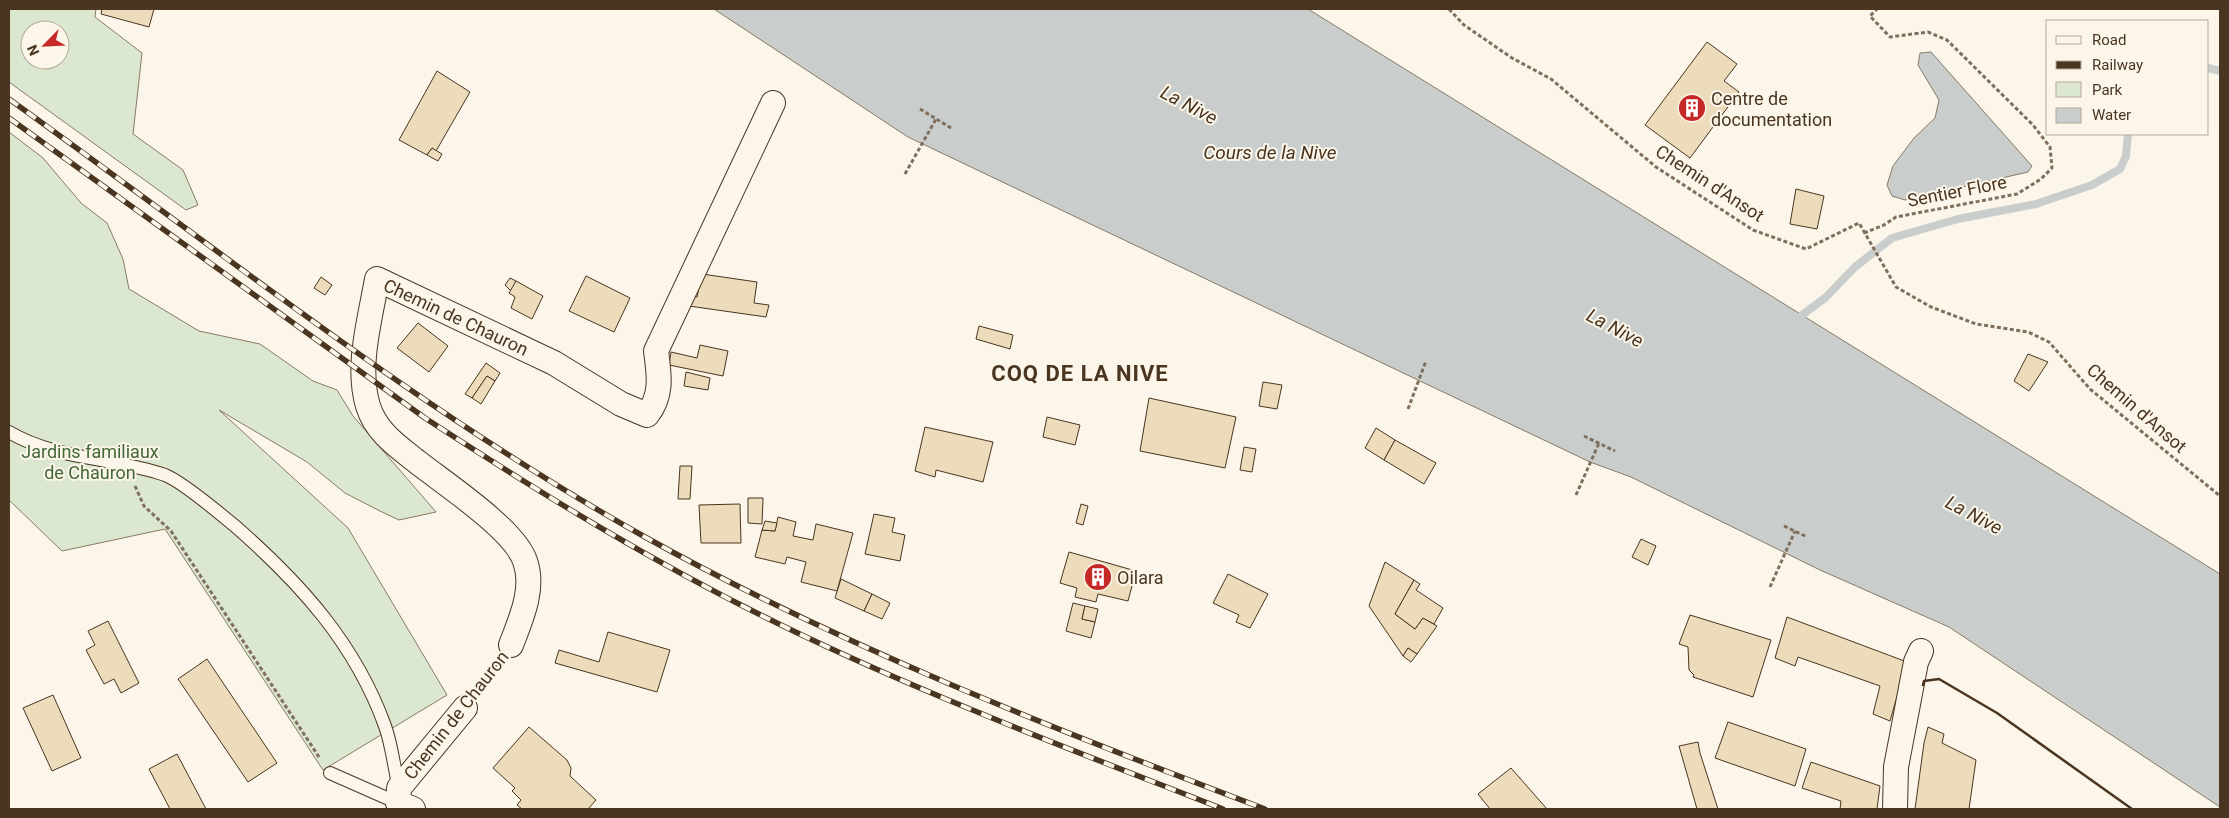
<svg xmlns="http://www.w3.org/2000/svg" width="2229" height="818" viewBox="0 0 2229 818" font-family="Roboto,sans-serif">
  <style>
    .green { fill: #dce7d0; stroke: #887966; fill-rule: evenodd }
    .water { fill: #c9cecd; stroke: #887966 }
    .lines { fill: none; stroke-linecap: round; stroke-linejoin: round }
    .stream { stroke: #c9cecd; stroke-width: 8 }
    .building { fill: #ecdcbc; stroke: #4a3520 }
    .service-casing { stroke: #4a3520; stroke-width: 14 }
    .minor-casing { stroke: #4a3520; stroke-width: 26 }
    .path { stroke: #7f6f5c; stroke-width: 3; stroke-dasharray: 4 2.5; stroke-linecap: butt }
    .service { stroke: #fbf6e9; stroke-width: 12 }
    .minor { stroke: #fbf6e9; stroke-width: 24 }
    .rail-casing { stroke: #4a3520; stroke-width: 5.5 }
    .rail { stroke: #fbf6e9; stroke-width: 4; stroke-dasharray: 11; stroke-linecap: butt }
    .wall { stroke: #4a3520; stroke-width: 2.5 }
    .labels { text-anchor: middle; dominant-baseline: central; stroke-width: 4; stroke-linejoin: round; paint-order: stroke }
    .poi-label { font-size: 18px; fill: #4a3520; stroke: #fbf6e9; text-anchor: start }
    .street-label { font-size: 18px; fill: #4a3520; stroke: #fbf6e9 }
    .park-label { font-size: 18px; fill: #436837; stroke: #fbf6e9 }
    .water-label { font-size: 19px; font-style: italic; fill: #4a3520; stroke: #fbf6e9 }
    .district-label { font-size: 22px; font-weight: bold; letter-spacing: 1px; fill: #4a3520; stroke: #fbf6e9 }
  </style>
  <rect width="100%" height="100%" fill="#fbf6e9"/>
  <g class="green">
    <path d="M9,9h87l-1,8 47,36 -9,81 50,36 15,35 -12,5 -177,-128zM30,30h30v30h-30z"/>
    <polygon points="9,132 43,158 81,203 107,223 123,259 129,289 199,331 260,344 313,381 337,390 353,416 436,512 399,520 380,511 345,493 307,462 219,410 348,528 447,695 323,770 165,529 62,551 9,500"/>
  </g>
  <g class="water">
    <polygon points="714,9 1308,9 2220,574 2220,807 1949,627 1820,570 1631,477 1590,462 908,137"/>
    <polygon points="1931,52 2032,166 2028,172 1905,200 1892,196 1887,185 1893,166 1914,138 1935,118 1939,100 1918,65 1920,53"/>
  </g>
  <g class="lines">
    <g class="stream">
      <polyline points="2208,68 2220,71"/>
      <polyline points="1802,315 1825,298 1855,267 1892,238 1958,219 2036,204 2092,185 2120,169 2126,156 2128,134"/>
    </g>
  </g>
  <g class="building">
    <polygon points="102,9 154,9 149,27 101,14"/>
    <polygon points="1707,42 1737,64 1724,81 1739,92 1690,158 1645,125"/>
    <polygon points="437,71 470,92 436,151 432,148 427,155 399,140"/>
    <polygon points="432,148 442,154 438,161 427,155"/>
    <polygon points="1796,189 1824,196 1817,229 1790,224"/>
    <polygon points="702,274 757,282 754,303 769,305 766,317 689,306 690,296 697,297"/>
    <polygon points="586,276 630,298 614,332 569,311"/>
    <polygon points="321,277 332,285 325,295 314,288"/>
    <polygon points="510,278 516,281 511,291 505,285"/>
    <polygon points="516,281 543,296 532,319 511,308 515,297 509,293"/>
    <polygon points="418,323 448,346 429,372 397,348"/>
    <polygon points="979,326 1013,335 1010,349 976,339"/>
    <polygon points="700,345 728,351 723,376 669,365 671,352 697,358"/>
    <polygon points="2028,354 2048,362 2029,391 2014,381"/>
    <polygon points="486,363 500,373 495,381 487,376 472,398 465,394"/>
    <polygon points="686,372 710,378 708,390 684,386"/>
    <polygon points="487,376 495,381 481,404 472,398"/>
    <polygon points="1263,382 1282,385 1277,409 1259,406"/>
    <polygon points="1149,398 1236,417 1225,468 1140,451"/>
    <polygon points="1047,417 1080,425 1075,445 1043,437"/>
    <polygon points="925,427 993,442 983,482 936,470 935,477 915,471"/>
    <polygon points="1376,428 1395,440 1384,460 1365,448"/>
    <polygon points="1395,440 1436,463 1424,484 1384,460"/>
    <polygon points="1244,447 1256,449 1252,472 1240,470"/>
    <polygon points="680,466 692,466 690,499 678,499"/>
    <polygon points="748,498 763,498 762,524 748,523"/>
    <polygon points="740,504 741,543 701,543 699,505"/>
    <polygon points="1081,504 1088,506 1083,525 1076,523"/>
    <polygon points="874,514 895,518 892,532 905,535 900,561 865,554"/>
    <polygon points="778,517 796,522 793,536 813,540 816,524 853,533 837,591 801,582 806,562 787,557 785,564 755,557 762,530 775,531"/>
    <polygon points="765,521 777,523 775,531 762,530"/>
    <polygon points="1641,539 1656,546 1648,565 1632,557"/>
    <polygon points="1069,552 1136,571 1128,601 1098,594 1096,602 1075,597 1077,588 1060,583"/>
    <polygon points="1385,562 1414,580 1395,614 1415,629 1423,618 1437,626 1417,654 1408,648 1403,656 1369,606"/>
    <polygon points="1228,574 1268,594 1250,628 1236,622 1239,615 1213,603"/>
    <polygon points="841,579 872,594 864,611 835,598"/>
    <polygon points="1414,580 1420,584 1416,590 1443,608 1434,624 1423,618 1415,629 1395,614"/>
    <polygon points="872,594 890,603 882,619 864,611"/>
    <polygon points="1073,603 1085,606 1082,619 1095,622 1091,638 1066,631"/>
    <polygon points="1085,606 1098,609 1095,622 1082,619"/>
    <polygon points="1690,615 1771,640 1753,697 1693,677 1694,675 1689,670 1688,647 1679,644"/>
    <polygon points="1787,617 1907,662 1890,721 1873,714 1880,686 1798,657 1795,666 1775,658"/>
    <polygon points="108,621 139,683 121,693 114,679 104,684 86,650 95,645 88,631"/>
    <polygon points="608,632 670,650 657,692 555,663 559,650 599,662"/>
    <polygon points="1408,648 1417,654 1411,662 1403,656"/>
    <polygon points="207,659 277,763 248,782 178,679"/>
    <polygon points="53,695 81,758 52,771 23,708"/>
    <polygon points="1728,722 1806,749 1795,786 1715,758"/>
    <polygon points="529,727 567,760 571,768 570,776 596,800 588,809 522,809 517,805 521,800 512,791 515,788 493,768"/>
    <polygon points="1928,727 1944,734 1942,743 1976,760 1969,809 1915,809 1924,743"/>
    <polygon points="1698,742 1700,753 1718,809 1697,809 1679,746"/>
    <polygon points="177,754 206,809 170,809 149,769"/>
    <polygon points="1811,762 1880,786 1877,809 1840,809 1841,801 1802,788"/>
    <polygon points="1511,768 1547,809 1490,809 1478,794"/>
  </g>
  <g class="lines">
    <defs>
      <g id="service">
        <path d="M9,432c47,28 105,25 156,43 18,7 54,38 70,51 65,57 120,117 150,200 7,19 9,42 14,62"/>
        <polyline points="330,773 398,803"/>
      </g>
      <g id="minor">
        <path d="M511,645c10,-26 24,-57 14,-84 -11,-33 -86,-81 -114,-104 -18,-14 -36,-28 -43,-51 -12,-40 2,-86 9,-127l177,84 67,41 26,11c16,-20 12,-41 9,-64l117,-248"/>
        <polyline points="413,809 398,803 399,788 465,708"/>
        <polyline points="1895,809 1896,767 1916,662 1921,651"/>
      </g>
    </defs>
    <use href="#service" class="service-casing"/>
    <use href="#minor" class="minor-casing"/>
    <g class="path">
      <polyline points="1449,9 1464,25 1512,58 1551,79 1656,167 1753,230 1806,249 1859,223 1896,287 1931,307 1976,324 2028,332 2049,342 2090,389 2220,496"/>
      <polyline points="920,109 951,128"/>
      <polyline points="905,174 936,119"/>
      <polyline points="1864,233 1884,225 1896,217 2017,194 2041,179 2052,168 2050,147 2033,125 1947,40 1928,32 1890,37 1870,16 1877,9"/>
      <polyline points="1408,409 1426,361"/>
      <polyline points="1584,436 1615,451"/>
      <polyline points="135,486 144,506 171,531 319,757"/>
      <polyline points="1576,495 1599,443"/>
      <polyline points="1784,526 1805,536"/>
      <polyline points="1770,587 1795,531"/>
      <polyline points="480,687 497,664"/>
    </g>
    <use href="#service" class="service"/>
    <use href="#minor" class="minor"/>
    <defs>
      <g id="rail">
        <path d="M9,99c209,150 411,312 636,438 198,110 409,192 620,272"/>
        <path d="M9,118l416,300c115,75 232,147 356,207 144,70 294,126 442,184"/>
      </g>
    </defs>
    <use href="#rail" class="rail-casing"/>
    <use href="#rail" class="rail"/>
    <polyline class="wall" points="1923,685 1924,681 1939,679 1997,713 2132,809"/>
  </g>
  <defs>
    <symbol id="building-disc" viewBox="-11 -11 22 22"><circle r="9.5" fill="#c62828" stroke="#fbf6e9"/><path d="M-4-6H4V6H1V3H-1V6H-4ZM-2.5-4.3h1.7v1.8h-1.7ZM.8-4.3h1.7v1.8H.8ZM-2.5-1h1.7V.8h-1.7ZM.8-1h1.7V.8H.8Z" fill="#fff"/></symbol>
  </defs>
  <g fill-rule="evenodd">
    <use href="#building-disc" x="1676" y="92" width="32" height="32"/>
    <use href="#building-disc" x="1082" y="561" width="32" height="32"/>
  </g>
  <g class="labels">
    <g class="poi-label">
      <text x="1711" y="98">Centre de<tspan x="1711" dy="21">documentation</tspan></text>
      <text x="1117" y="577">Oilara</text>
    </g>
    <g class="street-label">
      <text transform="translate(1710 183) rotate(33)">Chemin d'Ansot</text>
      <text transform="translate(1957 191) rotate(-11)">Sentier Flore</text>
      <text transform="translate(456 317) rotate(25)">Chemin de Chauron</text>
      <text transform="translate(2137 408) rotate(41)">Chemin d'Ansot</text>
      <text transform="translate(456 715) rotate(-52)">Chemin de Chauron</text>
    </g>
    <g class="park-label">
      <text x="90" y="451">Jardins familiaux<tspan x="90" dy="21">de Chauron</tspan></text>
    </g>
    <g class="water-label">
      <text transform="translate(1189 105) rotate(28)">La Nive</text>
      <text x="1270" y="152">Cours de la Nive</text>
      <text transform="translate(1615 328) rotate(28)">La Nive</text>
      <text transform="translate(1974 515) rotate(28)">La Nive</text>
    </g>
    <g class="district-label">
      <text x="1080" y="373">COQ DE LA NIVE</text>
    </g>
  </g>
  <rect width="2229" height="818" fill="none" stroke="#4a3520" stroke-width="20"/>
  <rect x="2046" y="20" width="162" height="115" fill="#fbf6e9" stroke="#b4a999"/>
  <rect x="2056" y="36" width="25" height="8" fill="#fbf6e9" stroke="#b4a999"/>
  <text x="2092" y="45" font-size="15" fill="#4a3520">Road</text>
  <rect x="2056" y="61" width="25" height="8" fill="#4a3520" stroke="#b4a999"/>
  <text x="2092" y="70" font-size="15" fill="#4a3520">Railway</text>
  <rect x="2056" y="82" width="25" height="15" fill="#dce7d0" stroke="#b4a999"/>
  <text x="2092" y="95" font-size="15" fill="#4a3520">Park</text>
  <rect x="2056" y="108" width="25" height="15" fill="#c9cecd" stroke="#b4a999"/>
  <text x="2092" y="120" font-size="15" fill="#4a3520">Water</text>
  <g transform="translate(45 45) rotate(246)"><circle r="24" fill="#fbf6e9" stroke="#b4a999"/>
  <path d="M0-4L9 19L0 12L-9 19Z" fill="#c62828"/>
  <text y="-8" font-size="14" font-weight="bold" text-anchor="middle" fill="#4a3520">N</text>
  </g>
</svg>
